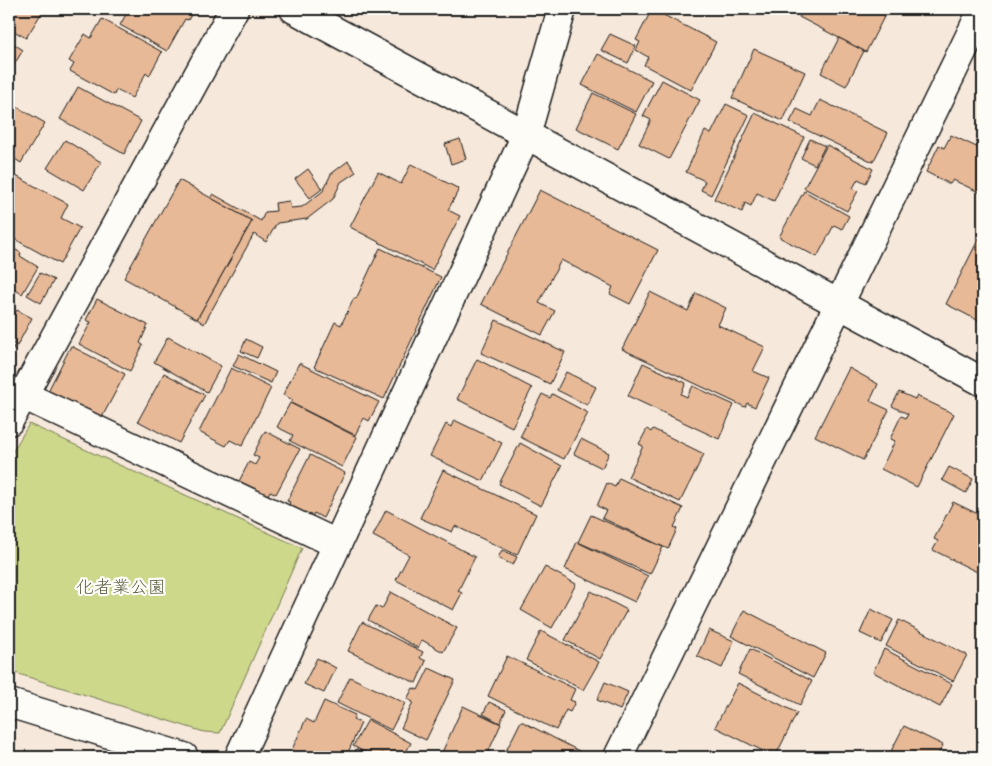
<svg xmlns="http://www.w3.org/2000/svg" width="992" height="766" viewBox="0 0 992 766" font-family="'Indie Flower','Klee One',sans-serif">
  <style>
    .green { fill: #cdd88b; stroke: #747a54 }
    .building { fill: #e7b997; stroke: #1c1c1c }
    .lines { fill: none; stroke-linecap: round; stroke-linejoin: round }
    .street-casing { stroke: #1c1c1c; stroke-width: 31 }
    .secondary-casing { stroke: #1c1c1c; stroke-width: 31 }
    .street { stroke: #fdfcf7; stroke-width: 28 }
    .secondary { stroke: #fdfcf7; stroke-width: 28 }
    .labels { text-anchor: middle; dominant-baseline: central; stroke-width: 4.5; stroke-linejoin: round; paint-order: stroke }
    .park-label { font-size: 18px; fill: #5a5e43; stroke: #fdfcf7 }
  </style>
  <rect width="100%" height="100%" fill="#f6e8da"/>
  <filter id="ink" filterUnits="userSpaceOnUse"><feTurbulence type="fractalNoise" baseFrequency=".02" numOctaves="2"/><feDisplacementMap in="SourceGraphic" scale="10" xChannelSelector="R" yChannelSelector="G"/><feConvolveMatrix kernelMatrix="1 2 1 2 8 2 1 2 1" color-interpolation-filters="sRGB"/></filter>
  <g filter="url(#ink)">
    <polygon class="green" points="29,424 302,548 220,733 204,732 9,671 9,458"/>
    <g class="building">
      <polygon points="17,9 44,9 26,38 9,28 9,22"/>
      <polygon points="129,9 192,9 194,10 188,20 185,19 167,51 120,25"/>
      <polygon points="652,9 716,42 691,90 644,65 648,57 636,50 640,42 636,40"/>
      <polygon points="803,9 888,9 866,52 799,17"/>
      <polygon points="102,19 162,52 149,76 146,73 132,98 116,90 114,95 70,71 74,64 69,61 85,34 91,38"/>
      <polygon points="610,34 636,46 628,63 601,50"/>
      <polygon points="839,38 864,51 846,86 821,73"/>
      <polygon points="9,41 23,50 9,73"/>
      <polygon points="754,49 805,72 783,121 732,98"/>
      <polygon points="598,54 652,81 636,112 582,85"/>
      <polygon points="662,80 700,100 669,159 639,144 651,120 643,116"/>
      <polygon points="78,87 141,121 124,154 60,119"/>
      <polygon points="593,93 636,114 618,149 576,128"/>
      <polygon points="820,100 888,133 873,162 790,122 797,109 812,116"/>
      <polygon points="10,103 45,123 21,163 9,155"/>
      <polygon points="726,104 749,115 711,195 701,190 705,181 686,172 705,131 711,134"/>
      <polygon points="755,113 804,137 774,201 757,193 751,206 745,203 742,212 714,199"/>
      <polygon points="951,135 983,150 983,194 953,180 950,184 926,172 939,145 944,148"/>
      <polygon points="460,139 466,159 451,164 445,144"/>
      <polygon points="810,139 825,146 815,165 801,158"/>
      <polygon points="65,140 101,162 84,190 47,168"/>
      <polygon points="827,145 873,169 866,183 858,179 853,188 858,191 847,211 804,188"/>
      <polygon points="348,161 356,172 341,182 333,199 307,219 277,223 266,242 254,234 204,324 197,319 252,221 211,198 213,194 261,221 265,212 276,211 275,203 289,201 291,208 302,207 323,191 331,174"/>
      <polygon points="411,164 459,189 448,210 460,216 432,270 350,227 378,172 401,184"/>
      <polygon points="308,169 322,189 310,198 295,179"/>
      <polygon points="16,176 68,204 61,218 80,228 60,264 9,236 9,180 10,177 14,179"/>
      <polygon points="179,180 252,221 197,319 124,278"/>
      <polygon points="540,190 658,250 630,304 610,294 613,287 561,260 539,303 555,311 542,335 481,304"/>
      <polygon points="804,191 849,216 842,229 834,225 817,257 779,237"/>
      <polygon points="983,230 983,323 946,304"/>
      <polygon points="9,246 21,253 20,256 38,267 22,294 9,286"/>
      <polygon points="380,248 441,277 384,399 314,367 335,322 341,325 354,298 356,299"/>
      <polygon points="40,273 54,280 41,303 27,295"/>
      <polygon points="650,292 688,311 696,293 726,308 718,325 765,347 753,371 769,378 755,407 747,403 745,407 622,349"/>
      <polygon points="97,299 148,325 140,343 143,345 130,371 79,344 91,322 86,320"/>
      <polygon points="9,301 14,304 9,313"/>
      <polygon points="17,310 32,318 17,346 9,341 9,324"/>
      <polygon points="496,320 565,352 550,384 481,353"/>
      <polygon points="168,337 221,366 207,392 154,362"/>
      <polygon points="246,339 262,347 257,358 241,351"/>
      <polygon points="9,344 14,347 9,357"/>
      <polygon points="71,346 125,374 100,421 47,393"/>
      <polygon points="239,354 276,372 271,383 233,366"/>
      <polygon points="477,359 532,388 512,427 457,399"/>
      <polygon points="299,363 379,402 369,421 364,418 355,435 291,403 293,400 283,395"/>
      <polygon points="643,363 686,383 681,394 687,397 693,386 734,405 719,439 628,396"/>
      <polygon points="231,368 271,388 242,446 230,440 226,446 199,432"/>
      <polygon points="849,368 878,384 870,401 889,410 863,460 815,436"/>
      <polygon points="566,372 596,387 587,405 557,390"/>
      <polygon points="164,373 205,395 179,443 138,421"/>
      <polygon points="899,392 915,399 917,396 954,414 917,487 881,469 895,441 890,439 901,416 906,418 908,414 892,406"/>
      <polygon points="542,394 550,398 552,394 588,413 564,459 520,437"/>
      <polygon points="290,403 357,437 342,467 290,441 293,435 277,427"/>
      <polygon points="454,420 502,443 483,481 430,456 446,424 451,427"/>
      <polygon points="647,429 651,432 653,429 704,454 680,502 628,477 643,446 639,444"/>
      <polygon points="265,431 300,449 276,494 270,491 264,503 235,489 249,462 255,465 259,458 253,455"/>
      <polygon points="581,439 609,453 602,468 574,454"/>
      <polygon points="520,443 562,466 541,506 499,484"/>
      <polygon points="310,455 345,473 323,518 314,513 310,521 287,509 290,502 287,501"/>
      <polygon points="949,467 973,479 966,493 942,480"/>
      <polygon points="443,470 536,514 517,555 455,526 452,532 420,518"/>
      <polygon points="619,478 683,508 674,527 677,529 668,549 602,518 606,510 597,506 607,483 615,487"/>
      <polygon points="983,490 983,501 979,499"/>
      <polygon points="953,502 980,515 983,509 983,575 933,550 938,541 934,539"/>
      <polygon points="386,510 475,557 458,591 462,593 453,610 396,580 409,555 373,536"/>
      <polygon points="591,515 663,547 650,574 578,542"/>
      <polygon points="577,542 648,576 635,602 565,569"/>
      <polygon points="502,550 517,557 513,565 498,558"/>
      <polygon points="545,567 576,584 552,628 521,610"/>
      <polygon points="591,591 627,610 600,659 565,640"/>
      <polygon points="391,592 457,628 443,652 422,640 418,648 368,620 376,606 382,609"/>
      <polygon points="871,609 893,620 881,643 860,633"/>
      <polygon points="744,610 826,653 813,678 731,636"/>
      <polygon points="899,620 967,655 953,681 886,646"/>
      <polygon points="362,622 423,652 420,658 426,661 416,683 348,651"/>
      <polygon points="709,630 734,641 722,668 697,656"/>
      <polygon points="541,631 599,662 583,690 526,660"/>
      <polygon points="750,649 812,681 800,705 738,674"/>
      <polygon points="884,649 952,684 940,707 873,672"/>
      <polygon points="507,656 575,689 570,700 575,702 570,712 566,710 556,730 488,696"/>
      <polygon points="317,658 336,668 324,693 304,684"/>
      <polygon points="429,668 455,680 426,740 401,728 413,702 407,699 413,688 418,690"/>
      <polygon points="350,677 405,703 391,730 337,703"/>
      <polygon points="605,682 628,692 620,710 597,700"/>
      <polygon points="738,683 797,713 775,757 715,727"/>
      <polygon points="324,701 355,715 353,720 361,723 346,757 293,757 289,756 306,719 314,723"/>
      <polygon points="489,702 506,710 500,723 483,714"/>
      <polygon points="463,706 501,724 486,757 440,757"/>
      <polygon points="368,720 411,743 403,757 389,757 382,753 380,757 374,757 353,746"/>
      <polygon points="521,721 581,752 578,757 513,757 505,753"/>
      <polygon points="904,726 943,745 937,757 888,757"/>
      <polygon points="356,749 371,757 352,757"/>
    </g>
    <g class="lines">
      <defs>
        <g id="street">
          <polyline points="23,395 337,544"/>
          <polyline points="9,421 234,9"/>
          <polyline points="9,703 184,757"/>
          <polyline points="239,757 526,135 562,9"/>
          <polyline points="618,757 983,9"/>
        </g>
        <polyline id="secondary" points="294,9 983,382"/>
      </defs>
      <use href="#street" class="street-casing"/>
      <use href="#secondary" class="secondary-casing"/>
      <use href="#street" class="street"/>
      <use href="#secondary" class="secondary"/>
    </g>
  </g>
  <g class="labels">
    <g class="park-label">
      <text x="121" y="589">化者業公園</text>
    </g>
  </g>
  <rect width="992" height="766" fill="none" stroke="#fdfcf7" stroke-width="30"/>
  <rect x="15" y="15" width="962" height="736" fill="none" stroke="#1c1c1c" stroke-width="2" filter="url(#ink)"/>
</svg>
